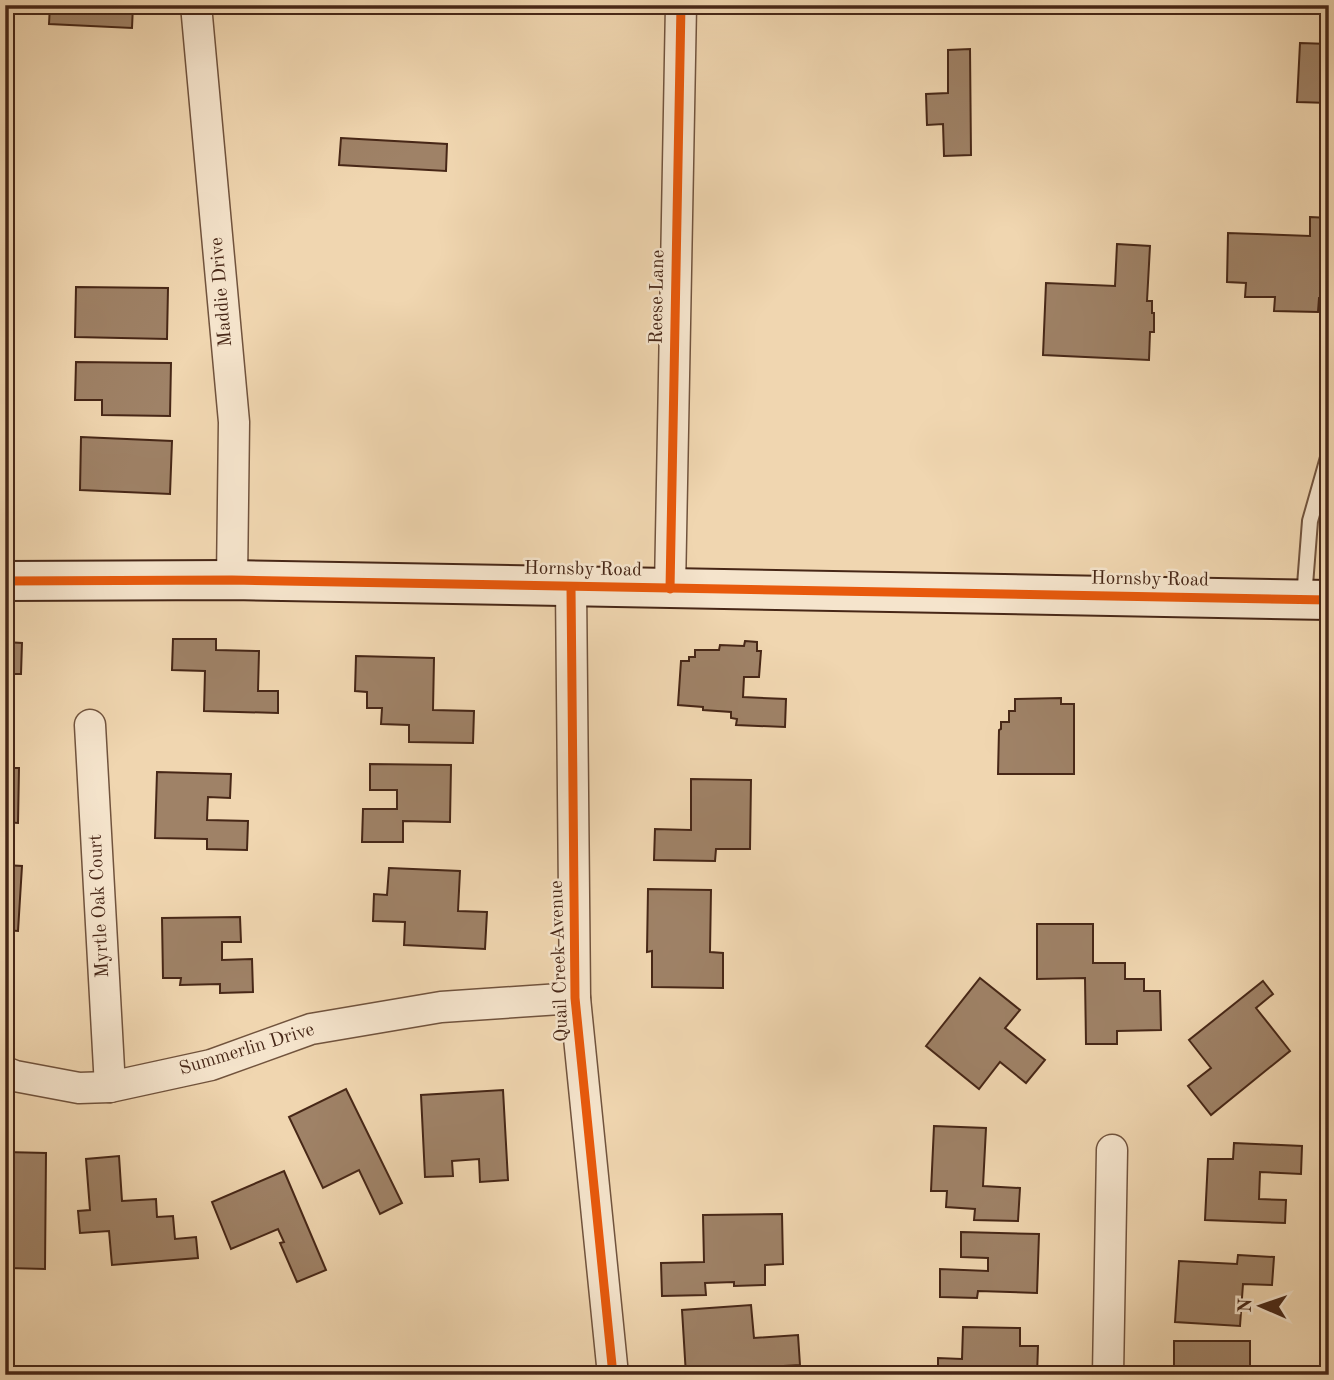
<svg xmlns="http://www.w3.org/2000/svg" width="1334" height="1380" viewBox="0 0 1334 1380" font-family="'Old Standard TT',serif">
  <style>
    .building { fill: #9f8267; stroke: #472717; stroke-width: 2 }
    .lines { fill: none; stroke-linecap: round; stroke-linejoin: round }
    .lane-casing { stroke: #71533d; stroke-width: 18 }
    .street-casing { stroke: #71533d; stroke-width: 33 }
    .secondary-casing { stroke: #472717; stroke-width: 42 }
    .lane { stroke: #f5e4cc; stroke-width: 14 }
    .street { stroke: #f5e4cc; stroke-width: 30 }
    .secondary { stroke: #f5e4cc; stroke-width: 38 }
    .cycleway-casing { stroke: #f5e4cc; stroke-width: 13 }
    .cycleway { stroke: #e8590c; stroke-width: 9 }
    .labels { text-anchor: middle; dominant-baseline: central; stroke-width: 5; stroke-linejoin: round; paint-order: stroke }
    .street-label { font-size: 19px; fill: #472717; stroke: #f5e4cc }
  </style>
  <rect width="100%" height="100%" fill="#f0d6b0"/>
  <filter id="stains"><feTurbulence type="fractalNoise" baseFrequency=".00286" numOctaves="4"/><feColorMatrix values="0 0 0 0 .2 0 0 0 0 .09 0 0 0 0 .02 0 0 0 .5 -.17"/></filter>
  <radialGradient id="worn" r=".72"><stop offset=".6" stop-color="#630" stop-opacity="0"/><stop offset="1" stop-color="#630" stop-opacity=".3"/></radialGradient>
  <g class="building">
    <polygon points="50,5 133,5 132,28 49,24"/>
    <polygon points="1300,43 1329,44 1329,103 1297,102"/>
    <polygon points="970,49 971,155 944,156 943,124 927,125 926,94 948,93 948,50"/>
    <polygon points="341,138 447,144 446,171 339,165"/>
    <polygon points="1310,217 1329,218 1329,299 1319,298 1318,312 1274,311 1275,297 1245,297 1246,283 1227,282 1228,233 1310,236"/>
    <polygon points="1117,244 1150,246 1147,301 1152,301 1152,313 1154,313 1154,332 1150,332 1149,360 1043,355 1046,283 1115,286"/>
    <polygon points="76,287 168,288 167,339 75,337"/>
    <polygon points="76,362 171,363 170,416 102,415 102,400 75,400"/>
    <polygon points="81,437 172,441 170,494 80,490"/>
    <polygon points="173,639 216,639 216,650 259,651 258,691 278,691 278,713 204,711 205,671 172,670"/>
    <polygon points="745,641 757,642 757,651 761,651 759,677 744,677 743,697 786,699 785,727 736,725 737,719 731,718 731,712 703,710 703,707 678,705 681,661 689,661 689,657 695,657 695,650 719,650 720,645 744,646"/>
    <polygon points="5,642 22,643 21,674 5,674"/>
    <polygon points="356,656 434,658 433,710 474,711 473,743 409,742 409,725 381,724 382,708 367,708 367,692 355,691"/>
    <polygon points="1061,698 1061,704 1074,704 1074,774 998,774 999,730 1001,729 1001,722 1009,722 1009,711 1015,711 1015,699"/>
    <polygon points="370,764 451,765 450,822 403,821 403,842 362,842 363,809 397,809 397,790 370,790"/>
    <polygon points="5,768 19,768 18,823 5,822"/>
    <polygon points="157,772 231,774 230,798 208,797 207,820 248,821 247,850 207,849 207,839 155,838"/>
    <polygon points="691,779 751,780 750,849 716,849 715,861 654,860 655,829 691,830"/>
    <polygon points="5,865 22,866 18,931 5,930"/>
    <polygon points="389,868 460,871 458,911 487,912 485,949 404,945 405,922 373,921 374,894 387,895"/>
    <polygon points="648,889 711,890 710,952 723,953 723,988 652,987 652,951 647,952"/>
    <polygon points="240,917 241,942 222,942 222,960 252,959 253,992 220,993 220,984 180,985 181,978 163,978 162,918"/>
    <polygon points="1037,924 1093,924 1093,963 1125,963 1125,979 1144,979 1144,991 1160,991 1161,1030 1117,1031 1117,1044 1086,1044 1085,978 1037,979"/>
    <polygon points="980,978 1020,1010 1005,1028 1045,1060 1026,1083 1000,1062 979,1089 926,1046"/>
    <polygon points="1263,981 1273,994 1256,1008 1290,1051 1211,1115 1188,1086 1211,1068 1189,1040"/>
    <polygon points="346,1089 402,1203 380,1214 359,1170 323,1188 289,1117"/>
    <polygon points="503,1090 508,1180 480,1182 479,1159 452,1161 453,1176 425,1177 421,1095"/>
    <polygon points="934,1126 986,1128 983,1186 1020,1188 1018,1221 974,1220 975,1209 946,1207 947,1191 931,1191"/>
    <polygon points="1234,1143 1302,1146 1301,1174 1260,1172 1259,1199 1286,1200 1285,1223 1205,1220 1208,1159 1233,1159"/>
    <polygon points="5,1152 46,1153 45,1269 8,1268 9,1216 5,1216"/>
    <polygon points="119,1156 122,1201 156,1199 157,1217 173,1216 175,1239 196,1237 198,1258 112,1265 109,1231 80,1233 78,1211 90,1210 86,1159"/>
    <polygon points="284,1171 326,1270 297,1282 280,1243 284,1242 278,1229 231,1249 212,1202"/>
    <polygon points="782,1214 783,1264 765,1265 765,1285 734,1286 734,1282 705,1283 706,1295 662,1296 661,1263 704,1262 703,1215"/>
    <polygon points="961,1232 1039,1234 1037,1293 978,1291 977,1298 940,1297 940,1269 988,1271 988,1258 961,1257"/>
    <polygon points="1238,1255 1274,1257 1272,1285 1243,1284 1240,1326 1175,1322 1179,1261 1237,1264"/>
    <polygon points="751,1305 754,1338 798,1335 800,1365 751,1368 751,1374 686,1375 682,1310"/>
    <polygon points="963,1327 1020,1328 1020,1346 1038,1346 1037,1375 938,1375 938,1358 962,1359"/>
    <polygon points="1174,1341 1250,1341 1250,1374 1269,1375 1174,1375"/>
    <polygon points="491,1368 492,1375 428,1375"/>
  </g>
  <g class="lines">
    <defs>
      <polyline id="lane" points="1304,598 1310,521 1329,454"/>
      <g id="street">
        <polyline points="196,5 234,422 232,580"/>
        <polyline points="571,587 575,998 613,1375"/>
        <polyline points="670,589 681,5"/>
        <polyline points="90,725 110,1087"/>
        <polyline points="5,1072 15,1076 79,1088 110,1087 211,1065 311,1029 441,1007 575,998"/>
        <polyline points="1108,1375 1112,1150"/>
      </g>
      <polyline id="secondary" points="5,581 232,580 1329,600"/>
    </defs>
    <use href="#lane" class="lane-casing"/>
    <use href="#street" class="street-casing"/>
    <use href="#secondary" class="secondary-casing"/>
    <use href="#lane" class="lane"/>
    <use href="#street" class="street"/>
    <use href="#secondary" class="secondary"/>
    <defs>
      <g id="cycleway">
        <polyline points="5,581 232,580 1329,600"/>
        <polyline points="571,587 575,998 613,1375"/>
        <polyline points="670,589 681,5"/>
      </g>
    </defs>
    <use href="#cycleway" class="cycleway-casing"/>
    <use href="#cycleway" class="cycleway"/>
  </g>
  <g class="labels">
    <g class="street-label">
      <text transform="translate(222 292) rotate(-95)">Maddie Drive</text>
      <text transform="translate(658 297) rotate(-89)">Reese Lane</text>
      <text transform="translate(583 570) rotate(1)">Hornsby Road</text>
      <text transform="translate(1150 580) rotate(1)">Hornsby Road</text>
      <text transform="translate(100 906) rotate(-93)">Myrtle Oak Court</text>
      <text transform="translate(560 961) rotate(-92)">Quail Creek Avenue</text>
      <text transform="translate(247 1050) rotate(-17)">Summerlin Drive</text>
    </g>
  </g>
  <rect width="1334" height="1380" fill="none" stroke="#f0d6b0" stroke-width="28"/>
  <rect x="7" y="7" width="1320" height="1366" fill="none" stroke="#472717" stroke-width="3.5"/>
  <rect x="14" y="14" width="1306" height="1352" fill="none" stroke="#472717" stroke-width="2"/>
  <g transform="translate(1261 1306) rotate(272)" stroke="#f5e4cc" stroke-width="5" paint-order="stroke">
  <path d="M0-5L12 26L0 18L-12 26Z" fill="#472717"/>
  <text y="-10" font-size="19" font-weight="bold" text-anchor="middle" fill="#472717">N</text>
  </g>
  <rect width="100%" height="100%" filter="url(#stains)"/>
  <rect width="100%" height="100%" fill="url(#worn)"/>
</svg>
